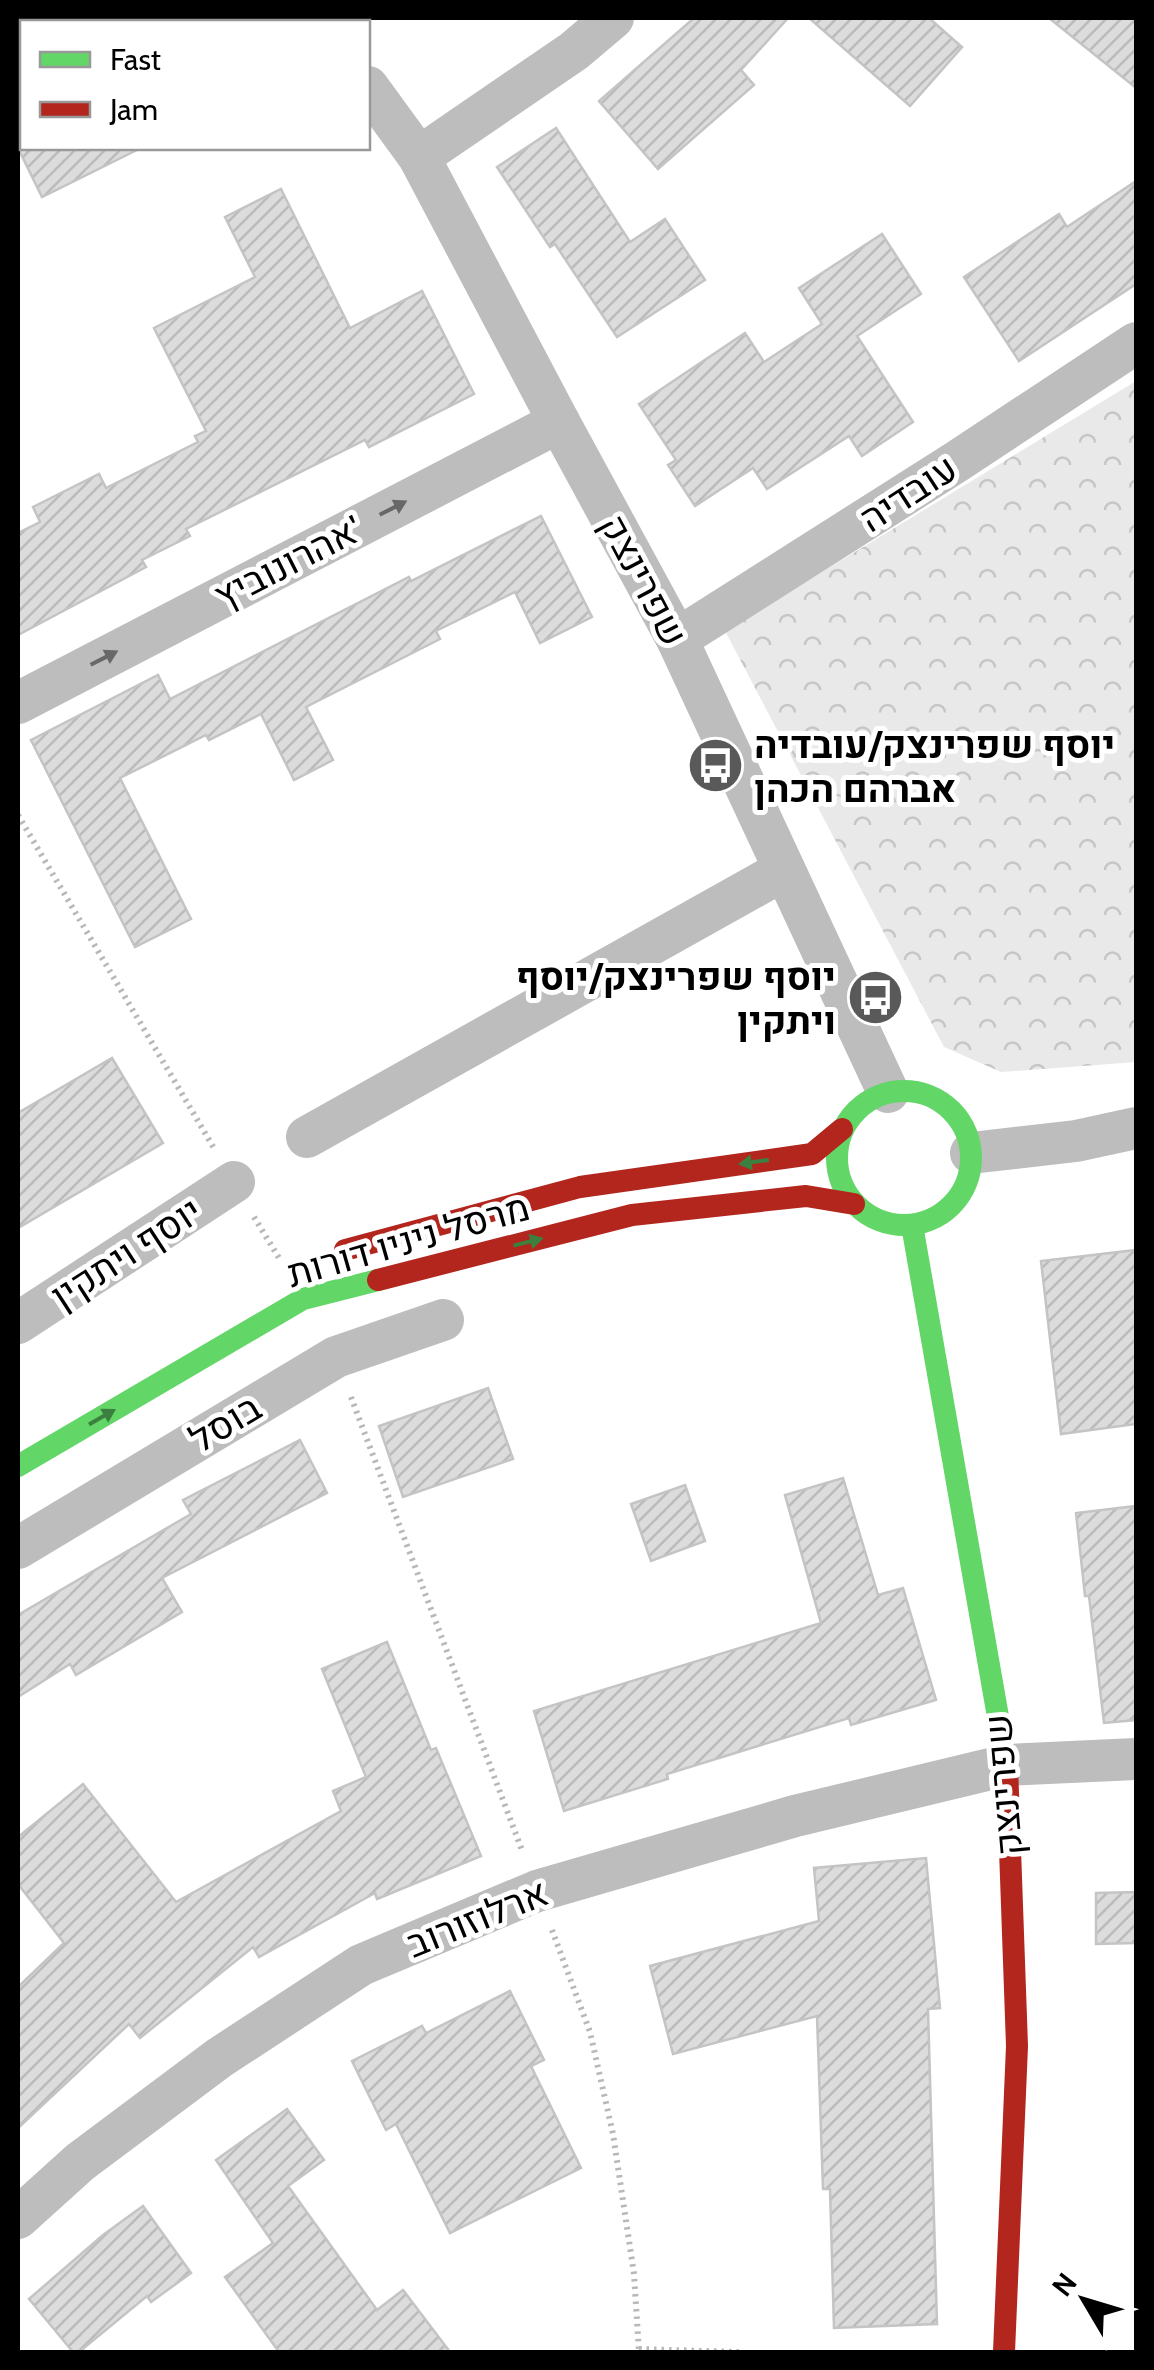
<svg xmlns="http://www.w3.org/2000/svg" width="1154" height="2370" viewBox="0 0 1154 2370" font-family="Cabin,Heebo,sans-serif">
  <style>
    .park { fill: url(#park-crowns) }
    .building { fill: url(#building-hatch); stroke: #c4c4c4; stroke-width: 2.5 }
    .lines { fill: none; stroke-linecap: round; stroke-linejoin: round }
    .path { stroke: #b8b8b8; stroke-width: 6; stroke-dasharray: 2.5 5; stroke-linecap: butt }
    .street { stroke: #bdbdbd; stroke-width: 42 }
    .fast { stroke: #63d668; stroke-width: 22 }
    .jam { stroke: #b3261e; stroke-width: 22 }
    .oneway { fill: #686868 }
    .oneway2 { fill: #3b803e }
    .labels { text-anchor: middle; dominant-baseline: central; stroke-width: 10; stroke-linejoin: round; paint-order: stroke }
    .street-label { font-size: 38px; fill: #000; stroke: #fff }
    .poi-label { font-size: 38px; font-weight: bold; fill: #000; stroke: #fff; text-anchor: start }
  </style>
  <defs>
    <pattern id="park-crowns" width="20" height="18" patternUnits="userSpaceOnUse" patternTransform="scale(2.5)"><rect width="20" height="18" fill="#e9e9e9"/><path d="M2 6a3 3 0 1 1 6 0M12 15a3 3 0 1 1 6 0" fill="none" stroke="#c6c6c6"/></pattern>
    <pattern id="building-hatch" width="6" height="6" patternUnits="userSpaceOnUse" patternTransform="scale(2.5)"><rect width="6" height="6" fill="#dcdcdc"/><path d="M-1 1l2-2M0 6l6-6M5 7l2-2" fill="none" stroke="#bbb"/></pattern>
  </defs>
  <rect width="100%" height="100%" fill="#fff"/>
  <polygon class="park" points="1136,381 1136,1062 1001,1072 944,1047 725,631"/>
  <g class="building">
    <polygon points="694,18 788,18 741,70 754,85 658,169 599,101"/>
    <polygon points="809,18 929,18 962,47 910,106"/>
    <polygon points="1049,18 1136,18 1136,88"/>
    <polygon points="556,128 630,242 665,219 705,280 617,337 555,244 550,247 497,167"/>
    <polygon points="18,148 141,148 42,197"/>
    <polygon points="1136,181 1136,284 1019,361 964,277 1059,214 1067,227"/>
    <polygon points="281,189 350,328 422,291 474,394 369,447 365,440 186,529 190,536 142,560 146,567 18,635 18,533 40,522 33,507 99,474 106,488 198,442 195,436 206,431 154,328 255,277 225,217"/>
    <polygon points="882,234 921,294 857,336 913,422 862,456 849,436 767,489 753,468 695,506 668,465 676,460 639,404 745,333 764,362 822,324 799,288"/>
    <polygon points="541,516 592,617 540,643 515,592 436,631 440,639 306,707 333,760 294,780 261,714 209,740 206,735 120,778 191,919 135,947 31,740 158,675 170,699 409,577 411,581"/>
    <polygon points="112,1058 163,1143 18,1228 18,1113"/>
    <polygon points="1136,1250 1136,1424 1061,1434 1041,1261"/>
    <polygon points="488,1388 513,1459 403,1497 379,1426"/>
    <polygon points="300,1440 327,1493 162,1578 182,1612 76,1675 70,1664 18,1697 18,1615 191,1514 183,1500"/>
    <polygon points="843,1478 878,1595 903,1588 936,1700 851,1725 849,1718 667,1774 668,1779 564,1811 534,1711 821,1623 785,1495"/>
    <polygon points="685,1485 705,1541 651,1561 631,1504"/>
    <polygon points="1136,1506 1136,1720 1104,1723 1089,1596 1085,1596 1076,1513"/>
    <polygon points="387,1642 431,1750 436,1748 481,1856 377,1899 375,1893 259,1957 253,1947 140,2038 129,2024 18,2128 18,1987 64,1943 18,1884 18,1837 83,1784 176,1902 341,1811 333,1791 366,1777 322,1669"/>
    <polygon points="926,1858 940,2008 928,2009 937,2324 834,2328 830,2189 823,2189 817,2016 673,2054 650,1966 819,1921 814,1868"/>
    <polygon points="1136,1892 1136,1943 1096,1944 1096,1893"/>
    <polygon points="510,1991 544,2060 531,2066 581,2168 450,2233 396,2124 386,2130 352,2061 422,2026 426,2033"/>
    <polygon points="287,2109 324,2160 288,2186 377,2310 403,2290 450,2352 279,2352 225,2277 273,2243 216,2160"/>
    <polygon points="143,2206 191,2273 151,2302 147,2296 79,2352 73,2352 29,2299 103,2235"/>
  </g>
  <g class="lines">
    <g class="path">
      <polyline points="18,815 215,1150"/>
      <polyline points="254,1217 279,1258"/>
      <polyline points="351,1397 523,1853"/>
      <polyline points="552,1930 590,2032 613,2134 634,2274 639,2352"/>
      <polyline points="639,2349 739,2352"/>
    </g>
    <g class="street">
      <polyline points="317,18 321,22"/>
      <polyline points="98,22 107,18"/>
      <polyline points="18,66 22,63"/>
      <polyline points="368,87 419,157 559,422 677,639 888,1092"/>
      <polyline points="419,157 574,51 613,18"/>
      <polyline points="677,639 956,462 1136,343"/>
      <polyline points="18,703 559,422"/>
      <polyline points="307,1137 784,870"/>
      <polyline points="971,1153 1076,1141 1136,1128"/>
      <polyline points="18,1323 234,1182"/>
      <polyline points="18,1548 336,1357 443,1320"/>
      <polyline points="18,2218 80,2162 219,2058 361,1965 537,1891 795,1816 1007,1765 1136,1759"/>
    </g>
    <g class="fast">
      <circle cx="904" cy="1158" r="67"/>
      <polyline points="912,1225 1004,1751"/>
      <polyline points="18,1466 303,1299 378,1280"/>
    </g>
    <g class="jam">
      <polyline points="345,1250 580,1187 812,1154 842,1129"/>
      <polyline points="378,1280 632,1215 806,1196 854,1204"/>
      <polyline points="1004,2352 1017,2046 1007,1765 1004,1751"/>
    </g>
  </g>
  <defs><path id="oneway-solid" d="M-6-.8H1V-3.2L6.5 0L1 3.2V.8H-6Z" transform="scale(2.5)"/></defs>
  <g class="oneway">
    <use href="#oneway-solid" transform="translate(393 508) rotate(-27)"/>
    <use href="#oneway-solid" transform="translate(104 658) rotate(-27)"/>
  </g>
  <g class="oneway2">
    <use href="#oneway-solid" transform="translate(754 1162) rotate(172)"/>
    <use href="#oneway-solid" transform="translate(528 1242) rotate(-14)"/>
    <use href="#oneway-solid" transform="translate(102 1417) rotate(-30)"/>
  </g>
  <defs>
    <symbol id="bus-disc" viewBox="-11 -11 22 22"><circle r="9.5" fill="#595959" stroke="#fff"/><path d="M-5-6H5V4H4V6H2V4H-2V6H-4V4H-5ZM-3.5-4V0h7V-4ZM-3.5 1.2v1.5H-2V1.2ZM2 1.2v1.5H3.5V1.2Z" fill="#fff"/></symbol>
  </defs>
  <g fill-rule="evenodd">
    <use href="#bus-disc" x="684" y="734" width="63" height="63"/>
    <use href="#bus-disc" x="844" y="966" width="63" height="63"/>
  </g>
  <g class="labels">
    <g class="street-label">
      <text transform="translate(908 493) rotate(-33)">עובדיה</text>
      <text transform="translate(288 562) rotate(-27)">אהרונוביץ'</text>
      <text transform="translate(644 580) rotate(62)">שפרינצק</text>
      <text transform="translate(408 1240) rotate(-16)">מרסל ניניו דורות</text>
      <text transform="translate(126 1253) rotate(-33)">יוסף ויתקין</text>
      <text transform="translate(225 1423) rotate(-31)">בוסל</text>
      <text transform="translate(1003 1785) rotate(-95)">שפרינצק</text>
      <text transform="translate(477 1918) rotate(-22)">ארלוזורוב</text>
    </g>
    <g class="poi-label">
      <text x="754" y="744">יוסף שפרינצק/עובדיה<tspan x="754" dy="44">אברהם הכהן</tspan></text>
      <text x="836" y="976" text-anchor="end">יוסף שפרינצק/יוסף<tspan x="836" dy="44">ויתקין</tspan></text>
    </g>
  </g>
  <rect width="1154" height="2370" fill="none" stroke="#000000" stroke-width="40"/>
  <rect x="20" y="20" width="350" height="130" fill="#ffffff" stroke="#999999" stroke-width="2.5"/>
  <rect x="40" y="52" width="50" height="15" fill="#63d668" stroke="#999999" stroke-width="2.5"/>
  <text x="110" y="70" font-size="30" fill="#000000">Fast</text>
  <rect x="40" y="102" width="50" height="15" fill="#b3261e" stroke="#999999" stroke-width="2.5"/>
  <text x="110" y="120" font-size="30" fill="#000000">Jam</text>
  <g transform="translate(1084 2300) rotate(308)" stroke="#ffffff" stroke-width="8" paint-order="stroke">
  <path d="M0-8L18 38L0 25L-18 38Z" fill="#000000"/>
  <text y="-15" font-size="28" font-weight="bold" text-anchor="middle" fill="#000000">N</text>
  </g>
</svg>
